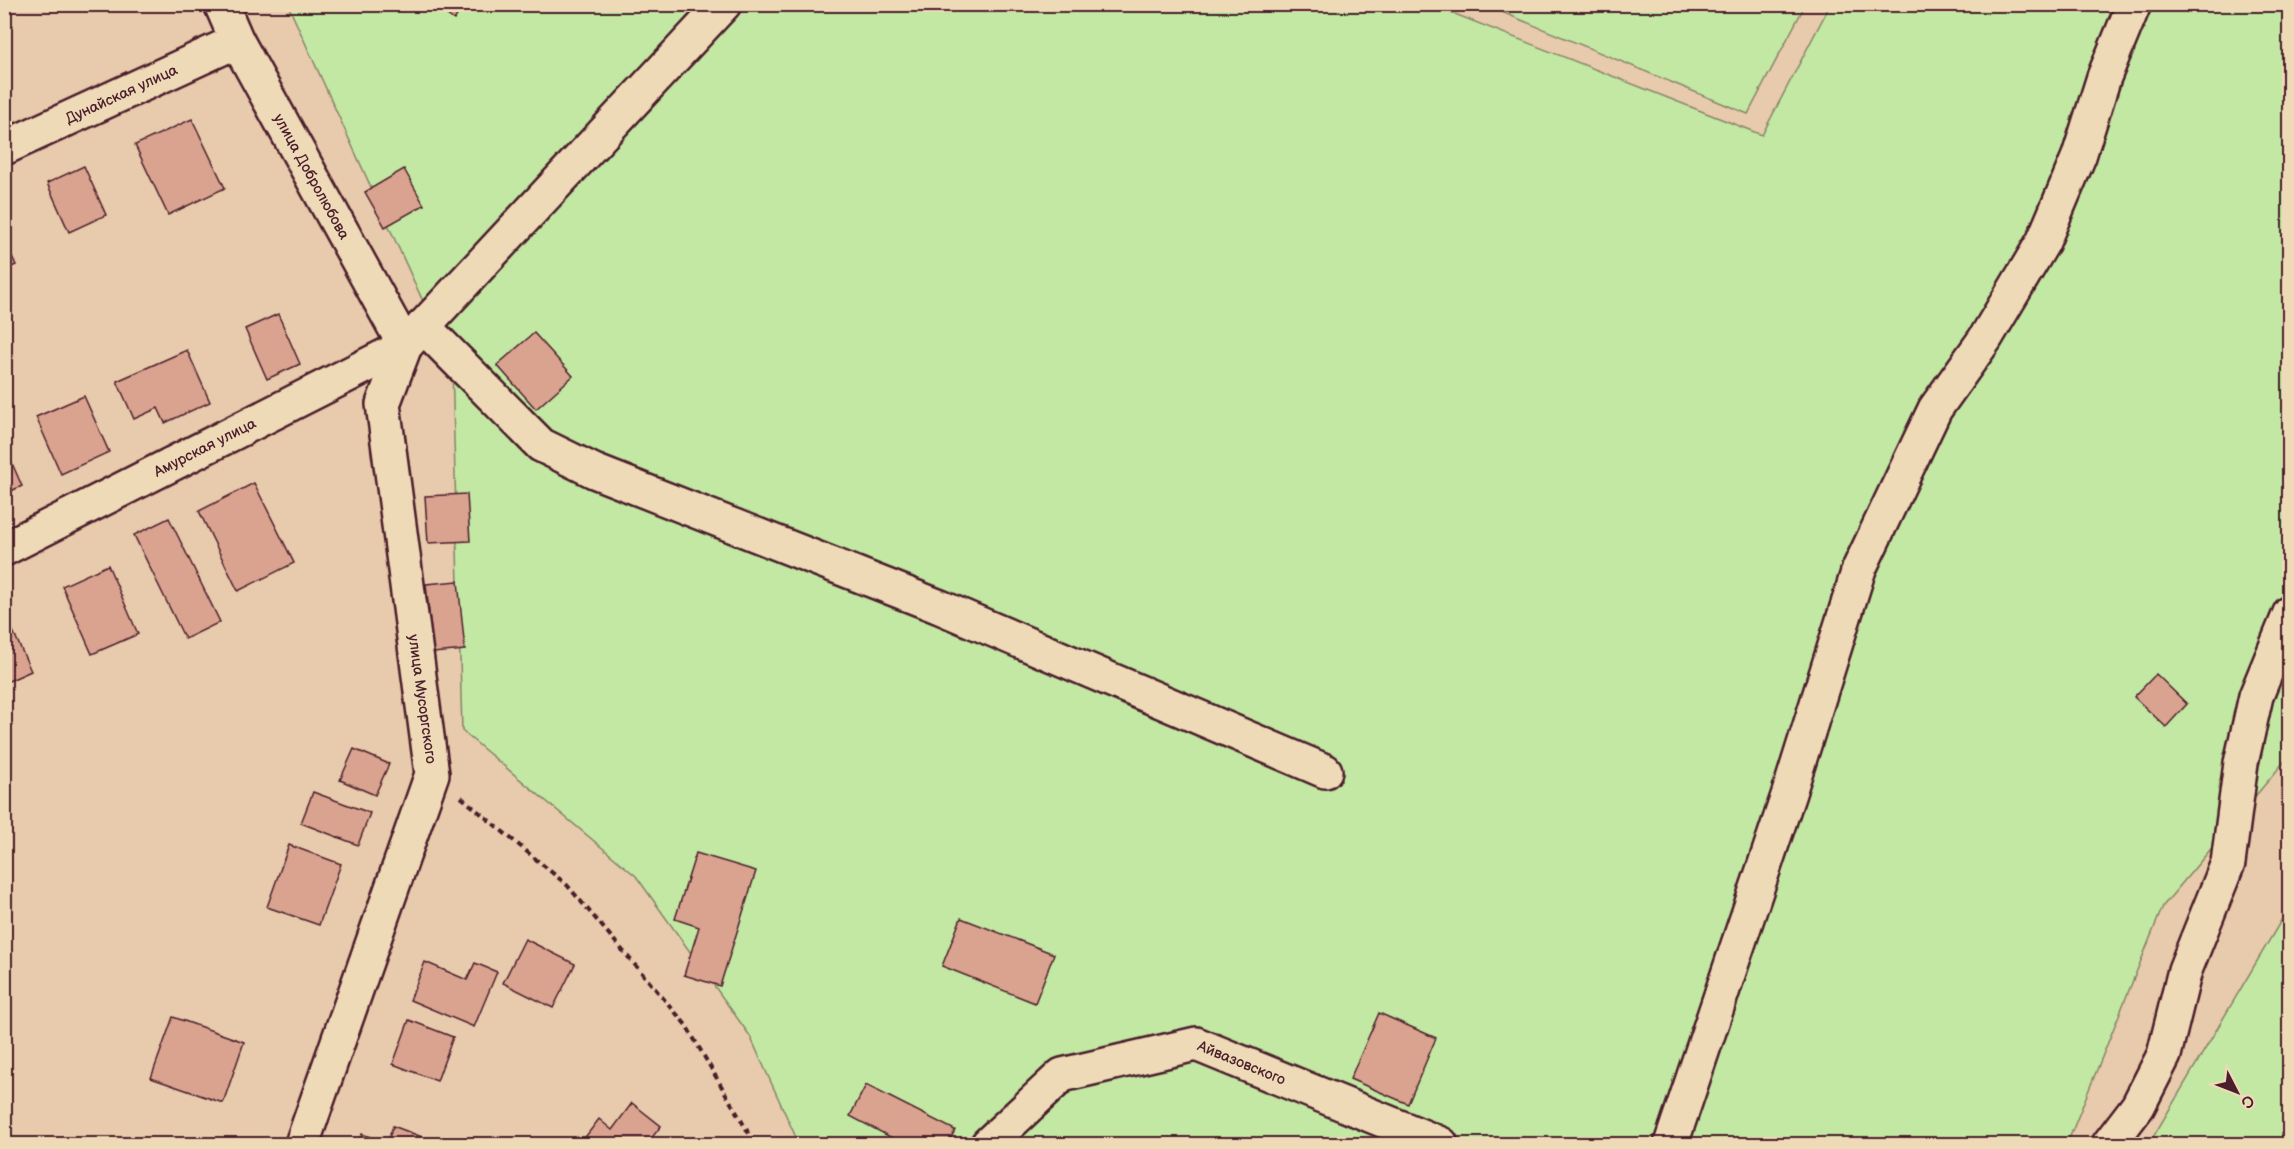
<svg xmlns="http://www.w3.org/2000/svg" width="2294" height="1149" viewBox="0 0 2294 1149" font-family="'Balsamiq Sans',sans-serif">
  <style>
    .green { fill: #c2e8a3; stroke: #868467; stroke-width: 1.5 }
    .building { fill: #d9a390; stroke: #4a1f2b; stroke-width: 1.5 }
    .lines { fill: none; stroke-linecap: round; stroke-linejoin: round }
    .minor-casing { stroke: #4a1f2b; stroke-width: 38 }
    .path { stroke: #4a1f2b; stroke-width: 4; stroke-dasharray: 6 4.5; stroke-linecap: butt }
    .minor { stroke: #efdab8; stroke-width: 33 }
    .labels { text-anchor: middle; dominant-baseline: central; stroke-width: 5; stroke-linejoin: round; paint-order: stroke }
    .street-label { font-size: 15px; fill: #4a1f2b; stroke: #efdab8 }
  </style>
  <rect width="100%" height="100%" fill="#e8caac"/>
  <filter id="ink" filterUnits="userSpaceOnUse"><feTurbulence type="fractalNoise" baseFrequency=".0167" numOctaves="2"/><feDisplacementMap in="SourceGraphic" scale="12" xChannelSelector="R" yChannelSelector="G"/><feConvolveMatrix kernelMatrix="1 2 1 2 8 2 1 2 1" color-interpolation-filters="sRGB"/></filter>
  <g filter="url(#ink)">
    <g class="green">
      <polygon points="288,5 1432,5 1762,135 1830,5 2289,5 2289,756 2163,906 2067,1144 799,1144 750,1036 636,876 462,731 452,365"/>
      <polygon points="1485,5 1805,5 1748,114"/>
      <polygon points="2289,907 2289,1144 2149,1144"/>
    </g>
    <g class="building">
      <polygon points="432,4 465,4 454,20"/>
      <polygon points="192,119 225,188 168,215 135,145"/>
      <polygon points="84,166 106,215 69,232 47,183"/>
      <polygon points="404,169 424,205 385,227 365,192"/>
      <polygon points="4,239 16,265 4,270"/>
      <polygon points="278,314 300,364 267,379 245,329"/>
      <polygon points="534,333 573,376 536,409 497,365"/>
      <polygon points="187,350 210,402 165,423 158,408 134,419 117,381"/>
      <polygon points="84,396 109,452 61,474 36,417"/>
      <polygon points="4,445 22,486 4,494"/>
      <polygon points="254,483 294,563 238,591 199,511"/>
      <polygon points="467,494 470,541 428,543 425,496"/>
      <polygon points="169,518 220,622 185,639 134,535"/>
      <polygon points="108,565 138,634 92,654 62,586"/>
      <polygon points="458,581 465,650 433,653 426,584"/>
      <polygon points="4,611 31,671 4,683"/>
      <polygon points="2156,674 2187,704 2166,727 2134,697"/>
      <polygon points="354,749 389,764 375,795 340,780"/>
      <polygon points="313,792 370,813 358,845 301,823"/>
      <polygon points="289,845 341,864 319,925 267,907"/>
      <polygon points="696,853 756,871 720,986 684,975 699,927 675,919"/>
      <polygon points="961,918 1054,954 1035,1003 942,966"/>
      <polygon points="525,939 575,964 553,1008 503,983"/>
      <polygon points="425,962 467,980 475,963 497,972 474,1027 410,1000"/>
      <polygon points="1379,1013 1436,1038 1408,1104 1350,1079"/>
      <polygon points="173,1017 244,1042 223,1103 151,1078"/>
      <polygon points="409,1020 453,1037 437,1081 393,1064"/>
      <polygon points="866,1085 955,1130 948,1144 899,1144 900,1142 850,1116"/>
      <polygon points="632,1103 661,1126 647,1144 580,1144 599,1119 612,1130"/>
      <polygon points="393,1126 422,1137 419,1144 358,1144 362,1134 387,1143"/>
    </g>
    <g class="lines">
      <defs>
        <g id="minor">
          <path id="s1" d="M221,4l16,37 168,305"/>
          <path id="s2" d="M4,148l233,-107"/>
          <polyline points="423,326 541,445 594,471 940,607 1325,771"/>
          <path id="s3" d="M4,549l401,-203 319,-342"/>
          <polyline points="302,1144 432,774 383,404 405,346"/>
          <path id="s4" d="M988,1144l74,-69 134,-31 245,100"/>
          <polyline points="1671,1144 1789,793 1859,569 1935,409 1985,339 2043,242 2079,156 2104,77 2134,4"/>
          <polyline points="2109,1144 2138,1106 2164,1055 2185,970 2228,863 2241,763 2256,696 2290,613"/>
        </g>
      </defs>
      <use href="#minor" class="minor-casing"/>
      <polyline class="path" points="461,797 567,885 686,1025 752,1139 752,1144"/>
      <use href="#minor" class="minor"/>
    </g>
  </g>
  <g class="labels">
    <g class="street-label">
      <text stroke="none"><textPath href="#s2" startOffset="129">Дунайская улица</textPath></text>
      <text stroke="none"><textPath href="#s1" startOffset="195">улица Добролюбова</textPath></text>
      <text stroke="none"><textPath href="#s3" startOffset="225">Амурская улица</textPath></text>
      <text transform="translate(422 699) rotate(82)">улица Мусоргского</text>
      <text stroke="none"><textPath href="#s4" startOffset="288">Айвазовского</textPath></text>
    </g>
  </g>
  <rect width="2294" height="1149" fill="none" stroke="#efdab8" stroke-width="24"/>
  <rect x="12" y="12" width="2270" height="1125" fill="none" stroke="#4a1f2b" stroke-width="2" filter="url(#ink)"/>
  <g transform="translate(2237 1092) rotate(132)" stroke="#efdab8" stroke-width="4.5" paint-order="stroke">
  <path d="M0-4.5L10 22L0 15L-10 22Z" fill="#4a1f2b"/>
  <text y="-9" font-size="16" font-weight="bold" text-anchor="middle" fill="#4a1f2b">С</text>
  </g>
</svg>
